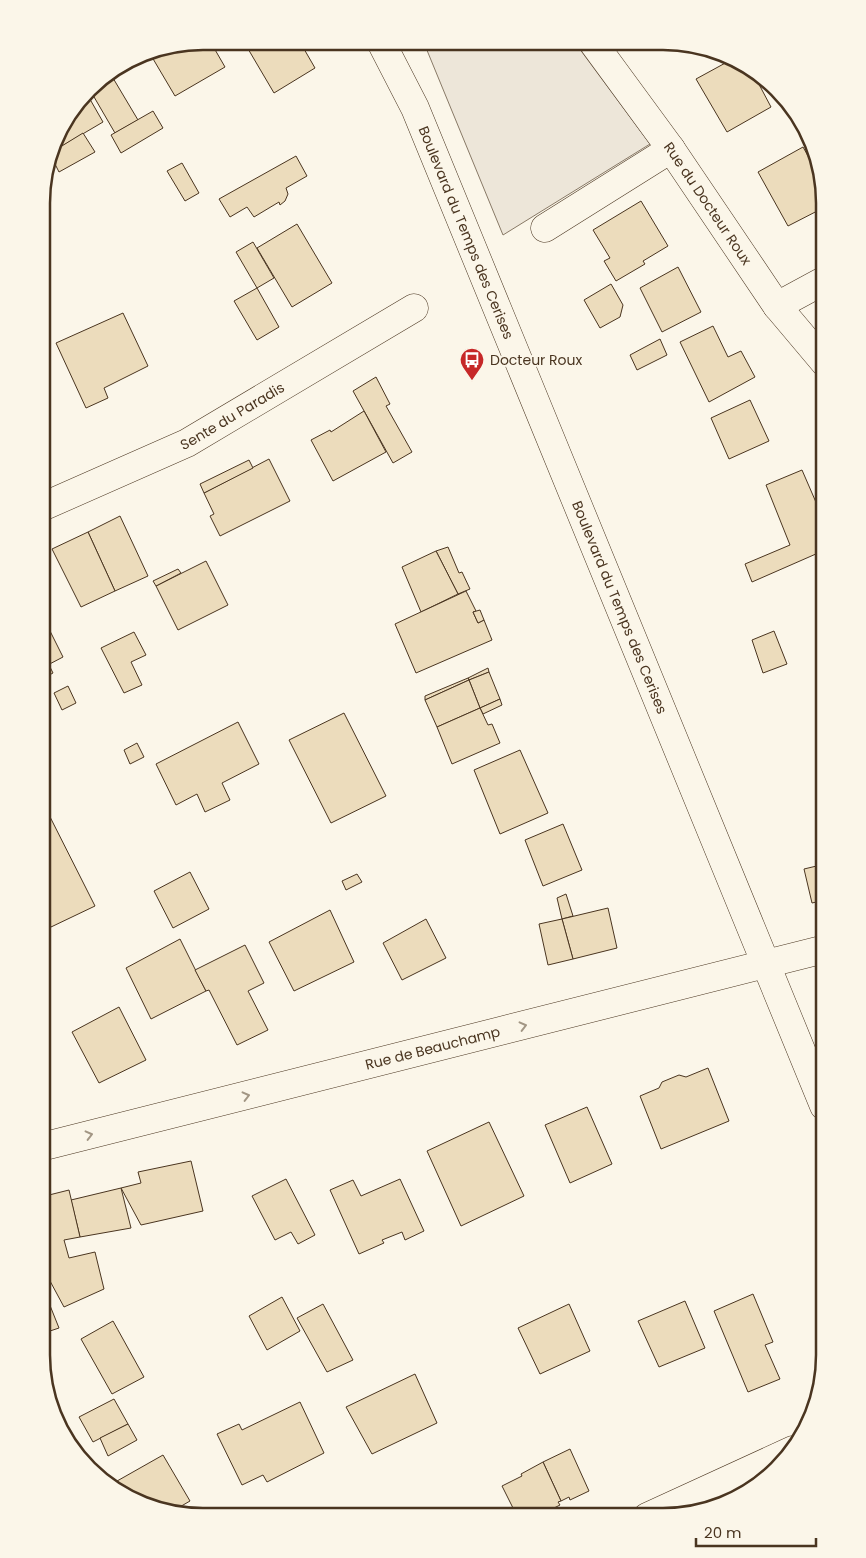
<svg xmlns="http://www.w3.org/2000/svg" width="866" height="1558" viewBox="0 0 866 1558" font-family="Poppins,sans-serif">
  <style>
    .green { fill: #ede6d9; stroke: #887966 }
    .building { fill: #ecdcbc; stroke: #4a3520 }
    .lines { fill: none; stroke-linecap: round; stroke-linejoin: round }
    .minor-casing { stroke: #4a3520; stroke-width: 29 }
    .major-casing { stroke: #4a3520; stroke-width: 29 }
    .minor { stroke: #fbf6e9; stroke-width: 28 }
    .major { stroke: #fbf6e9; stroke-width: 28 }
    .oneway { stroke: #a29684 }
    .labels { text-anchor: middle; dominant-baseline: central; stroke-width: 4; stroke-linejoin: round; paint-order: stroke }
    .street-label { font-size: 14px; fill: #4a3520; stroke: #fbf6e9 }
    .poi-label { font-size: 14px; fill: #4a3520; stroke: #fbf6e9; text-anchor: start }
    .rim { fill: none; stroke: #4a3520; stroke-width: 2.5 }
  </style>
  <rect width="100%" height="100%" fill="#fbf6e9"/>
  <polygon class="green" points="424,43 576,44 650,144 503,235"/>
  <g class="building">
    <polygon points="203,41 210,41 225,67 175,96 149,52"/>
    <polygon points="244,42 300,42 315,68 274,93"/>
    <polygon points="729,61 753,73 771,107 727,132 696,79"/>
    <polygon points="110,73 138,120 115,133 90,90 96,82"/>
    <polygon points="87,94 103,122 52,152 58,131"/>
    <polygon points="153,111 163,128 121,153 111,135"/>
    <polygon points="83,133 95,152 59,172 51,156 52,152"/>
    <polygon points="803,147 821,179 825,207 788,226 758,172"/>
    <polygon points="296,156 307,176 286,188 288,194 285,201 280,205 279,202 254,217 247,207 230,217 219,199"/>
    <polygon points="182,163 199,193 185,201 167,171"/>
    <polygon points="641,201 668,246 643,261 645,264 616,281 604,261 610,258 593,230"/>
    <polygon points="297,224 332,283 292,307 257,248"/>
    <polygon points="253,242 274,278 257,288 236,252"/>
    <polygon points="678,267 701,312 662,332 640,288"/>
    <polygon points="611,284 623,305 620,317 600,328 584,300"/>
    <polygon points="257,288 279,327 257,340 234,301"/>
    <polygon points="123,313 148,366 104,388 108,398 86,408 56,343"/>
    <polygon points="713,326 728,357 741,351 755,377 709,402 680,342"/>
    <polygon points="660,339 667,355 637,370 630,355"/>
    <polygon points="376,377 390,404 386,406 412,452 393,463 353,391"/>
    <polygon points="750,400 769,441 729,459 711,418"/>
    <polygon points="364,411 386,452 333,481 311,440 330,430 331,432"/>
    <polygon points="269,459 290,501 220,536 210,516 214,514 204,493"/>
    <polygon points="249,460 253,468 204,493 200,484"/>
    <polygon points="802,470 825,523 825,550 752,582 745,564 790,545 766,485"/>
    <polygon points="120,516 148,576 115,591 88,532"/>
    <polygon points="88,532 115,591 81,607 52,549"/>
    <polygon points="448,547 459,573 462,572 470,589 458,594 436,551"/>
    <polygon points="436,551 458,594 421,612 402,567"/>
    <polygon points="206,561 228,605 178,630 156,586"/>
    <polygon points="178,569 181,573 156,586 153,581"/>
    <polygon points="466,591 476,611 473,612 478,623 484,620 492,640 416,673 395,624"/>
    <polygon points="480,610 484,620 478,623 473,612"/>
    <polygon points="43,617 63,657 42,668 42,618"/>
    <polygon points="774,631 787,664 763,673 752,640"/>
    <polygon points="134,632 146,655 131,662 142,685 124,693 101,648"/>
    <polygon points="49,665 53,673 42,679 42,668"/>
    <polygon points="488,668 489,672 469,680 468,678"/>
    <polygon points="489,672 500,699 480,708 469,680"/>
    <polygon points="468,678 469,680 425,700 425,696"/>
    <polygon points="469,680 480,708 437,727 425,700"/>
    <polygon points="68,686 76,703 62,710 54,693"/>
    <polygon points="500,699 502,705 483,714 480,708"/>
    <polygon points="480,708 488,725 492,724 500,743 452,764 437,727"/>
    <polygon points="344,713 386,796 331,823 289,740"/>
    <polygon points="238,722 259,764 222,783 230,800 205,812 197,794 176,805 156,764"/>
    <polygon points="137,743 144,757 130,764 124,750"/>
    <polygon points="520,750 548,813 500,834 474,770"/>
    <polygon points="42,801 95,906 51,927 42,908"/>
    <polygon points="563,824 582,870 543,886 525,840"/>
    <polygon points="825,864 825,900 812,903 804,869"/>
    <polygon points="190,872 209,909 173,928 154,891"/>
    <polygon points="357,874 362,882 346,890 342,881"/>
    <polygon points="566,894 573,916 562,919 557,898"/>
    <polygon points="608,908 617,948 573,959 562,919"/>
    <polygon points="330,910 354,962 294,991 269,942"/>
    <polygon points="426,919 446,958 402,980 383,943"/>
    <polygon points="562,919 573,959 548,965 539,924"/>
    <polygon points="180,939 206,991 151,1019 126,968"/>
    <polygon points="245,945 264,983 248,991 268,1030 237,1045 209,990 206,991 195,970"/>
    <polygon points="119,1007 146,1060 99,1083 72,1032"/>
    <polygon points="708,1068 729,1121 661,1149 640,1096 659,1088 662,1082 679,1075 686,1077"/>
    <polygon points="587,1107 612,1164 570,1183 545,1125"/>
    <polygon points="489,1122 524,1196 461,1226 427,1151"/>
    <polygon points="191,1161 203,1211 141,1225 121,1188 141,1183 138,1172"/>
    <polygon points="286,1179 315,1235 298,1244 291,1232 275,1240 252,1196"/>
    <polygon points="400,1179 424,1231 405,1240 402,1232 382,1240 384,1243 359,1254 330,1190 353,1180 361,1196"/>
    <polygon points="121,1188 131,1228 80,1237 71,1200"/>
    <polygon points="69,1190 80,1237 64,1240 69,1258 95,1252 104,1289 64,1307 50,1281 43,1254 41,1255 41,1197"/>
    <polygon points="41,1283 59,1328 41,1334"/>
    <polygon points="753,1294 773,1342 765,1345 780,1379 748,1392 714,1311"/>
    <polygon points="282,1297 300,1331 267,1350 249,1316"/>
    <polygon points="685,1301 705,1348 659,1367 638,1321"/>
    <polygon points="323,1304 353,1360 327,1372 297,1318"/>
    <polygon points="569,1304 590,1351 540,1374 518,1328"/>
    <polygon points="113,1321 144,1377 112,1394 81,1339"/>
    <polygon points="415,1374 437,1423 372,1454 346,1407"/>
    <polygon points="114,1399 128,1424 93,1442 79,1417"/>
    <polygon points="300,1402 324,1453 267,1482 263,1475 242,1485 217,1434 239,1424 242,1430"/>
    <polygon points="128,1424 137,1440 108,1456 100,1438"/>
    <polygon points="570,1449 589,1491 570,1500 569,1497 561,1501 543,1462"/>
    <polygon points="163,1455 190,1501 171,1512 141,1504 110,1485"/>
    <polygon points="543,1462 561,1501 558,1502 560,1505 540,1515 538,1511 527,1516 517,1516 502,1486 522,1476 521,1474"/>
  </g>
  <g class="lines">
    <defs>
      <g id="minor">
        <path id="s1" d="M594,44l77,105 106,157 48,57"/>
        <polyline points="545,228 671,149"/>
        <polyline points="777,306 825,280"/>
        <path id="s2" d="M42,507l145,-64 227,-135"/>
        <path id="s3" d="M41,1147l784,-198"/>
        <polyline points="647,1517 793,1450"/>
      </g>
      <g id="major">
        <path id="s4" d="M381,42l34,66 409,998"/>
      </g>
    </defs>
    <use href="#minor" class="minor-casing"/>
    <use href="#major" class="major-casing"/>
    <use href="#minor" class="minor"/>
    <use href="#major" class="major"/>
  </g>
  <defs><path id="oneway-chevron" d="M-2-3.5L2.5 0L-2 3.5" fill="none" stroke-width="1.6" stroke-linecap="round" stroke-linejoin="round" transform="scale(1.25)"/></defs>
  <g class="oneway">
    <use href="#oneway-chevron" transform="translate(523 1026) rotate(-14)"/>
    <use href="#oneway-chevron" transform="translate(246 1096) rotate(-14)"/>
    <use href="#oneway-chevron" transform="translate(89 1135) rotate(-14)"/>
  </g>
  <defs>
    <symbol id="bus-pin" viewBox="-11 -11 22 30"><path d="M0 17L-7.5 6A9.5 9.5 0 1 1 7.5 6Z" fill="#c62828" stroke="#fbf6e9"/><path d="M-5-6H5V4H4V6H2V4H-2V6H-4V4H-5ZM-3.5-4V0h7V-4ZM-3.5 1.2v1.5H-2V1.2ZM2 1.2v1.5H3.5V1.2Z" fill="#fff"/></symbol>
  </defs>
  <g fill-rule="evenodd">
    <use href="#bus-pin" x="458" y="346" width="28" height="38"/>
  </g>
  <g class="labels">
    <g class="street-label">
      <text stroke="none"><textPath href="#s1" startOffset="196">Rue du Docteur Roux</textPath></text>
      <text stroke="none"><textPath href="#s4" startOffset="209">Boulevard du Temps des Cerises</textPath></text>
      <text stroke="none"><textPath href="#s2" startOffset="211">Sente du Paradis</textPath></text>
      <text stroke="none"><textPath href="#s4" startOffset="614">Boulevard du Temps des Cerises</textPath></text>
      <text stroke="none"><textPath href="#s3" startOffset="404">Rue de Beauchamp</textPath></text>
    </g>
    <g class="poi-label">
      <text x="490" y="360">Docteur Roux</text>
    </g>
  </g>
  <path d="M0 0H866V1558H0ZM203 50H663A153 153 0 0 1 816 203V1355A153 153 0 0 1 663 1508H203A153 153 0 0 1 50 1355V203A153 153 0 0 1 203 50Z" fill="#fbf6e9" fill-rule="evenodd"/>
  <path class="rim" d="M203 50H663A153 153 0 0 1 816 203V1355A153 153 0 0 1 663 1508H203A153 153 0 0 1 50 1355V203A153 153 0 0 1 203 50Z"/>
  <path d="M696 1538v8h120v-8" fill="none" stroke="#4a3520" stroke-width="2.5"/>
  <text x="704" y="1538" font-size="15" fill="#4a3520" stroke="#fbf6e9" stroke-width="4" paint-order="stroke">20 m</text>
</svg>
